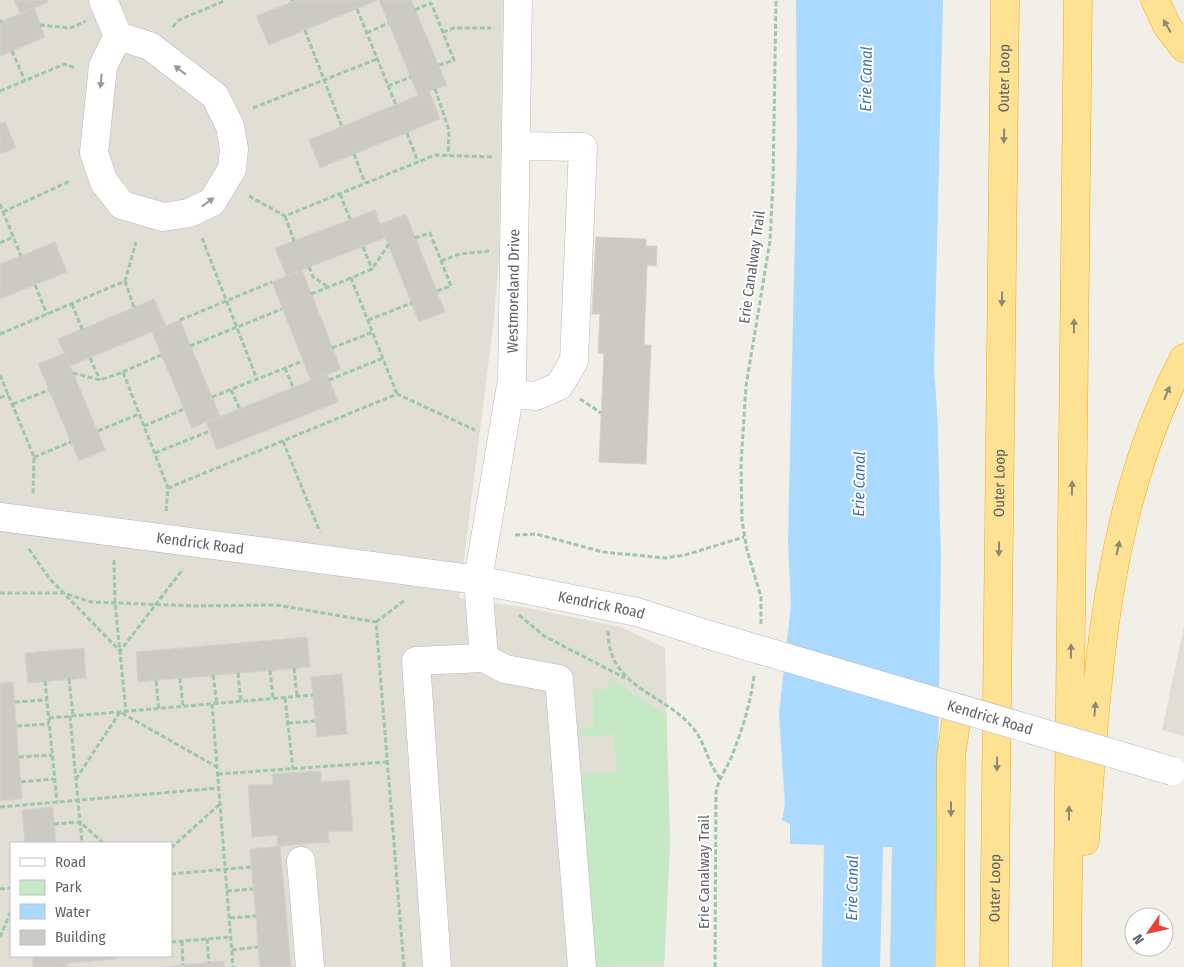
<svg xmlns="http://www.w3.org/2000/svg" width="1184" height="967" viewBox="0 0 1184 967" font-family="'Fira Sans Condensed',sans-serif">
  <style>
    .education { fill: #e1ded6; fill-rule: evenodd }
    .green { fill: #c5e8c5 }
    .water { fill: #aadaff }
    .building { fill: #cccac5; stroke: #d6d1c6 }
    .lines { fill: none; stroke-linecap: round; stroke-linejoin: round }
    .minor-casing { stroke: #b5b8bc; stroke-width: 29 }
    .highway-casing { stroke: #f9ab00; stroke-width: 29 }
    .path { stroke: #9cc7a9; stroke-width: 3; stroke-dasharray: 5 2.5; stroke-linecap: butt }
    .minor { stroke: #fff; stroke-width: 28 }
    .highway { stroke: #fde293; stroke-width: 28 }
    .minor-bridge-casing { stroke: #b5b8bc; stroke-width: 29; stroke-linecap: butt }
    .minor-bridge { stroke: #fff; stroke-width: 28 }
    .oneway { fill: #8e8975 }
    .oneway2 { fill: #979a9d }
    .labels { text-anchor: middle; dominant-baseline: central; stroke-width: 4; stroke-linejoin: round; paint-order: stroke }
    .street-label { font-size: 15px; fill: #5f6368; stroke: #fff }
    .water-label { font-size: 16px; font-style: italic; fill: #4174aa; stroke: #fff }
  </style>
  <rect width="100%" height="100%" fill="#f1efe8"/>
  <g class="education">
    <path d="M0,0h503l-4,257 -5,62 -35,279 69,10 93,19 44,21 5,195 -6,124h-664zM11,843h160v113h-160z"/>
    <polygon points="1184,626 1184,736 1162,730"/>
  </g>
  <polygon class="green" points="610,678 666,715 670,843 664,963 591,967 576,776 617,771 614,734 573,738 573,729 594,727 593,688 606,691"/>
  <path class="water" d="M796,0h147l-9,370c6,61 4,122 7,183l-6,414h-45l2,-120h-9l-3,120h-58l2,-122 -34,-1v-20l-8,-4 3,-16 -6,-90 12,-109 -3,-63 9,-399z"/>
  <g class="building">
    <polygon points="14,0 47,0 48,2 20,14"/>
    <polygon points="296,0 378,0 269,45 256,16"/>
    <polygon points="379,0 411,0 447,85 418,95"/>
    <polygon points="34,8 45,37 0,56 0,22"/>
    <polygon points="429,91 440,119 320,168 309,140"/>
    <polygon points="5,122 16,148 0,154 0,124"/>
    <polygon points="375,210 385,238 286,276 275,248"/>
    <polygon points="406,214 445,312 419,322 380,224"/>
    <polygon points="596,237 646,239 646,246 657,246 656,266 647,265 644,345 651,345 646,464 599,462 604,354 598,353 600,314 592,314"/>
    <polygon points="55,242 67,272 0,299 0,264"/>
    <polygon points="302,270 341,369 311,381 272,282"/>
    <polygon points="154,299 166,326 70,366 58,339"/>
    <polygon points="180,320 220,416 192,428 152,332"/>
    <polygon points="65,353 105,450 79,461 38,364"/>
    <polygon points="327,374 338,402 217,450 206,422"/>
    <polygon points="307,637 310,667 138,682 136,652"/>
    <polygon points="84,648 86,678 28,683 25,653"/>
    <polygon points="342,674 347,734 317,737 311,677"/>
    <polygon points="13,682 22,799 0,801 0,683"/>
    <polygon points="321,771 321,782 349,780 353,831 328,832 329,842 280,846 277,846 277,835 252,837 248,785 273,784 272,774"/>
    <polygon points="53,807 56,843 25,843 22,810"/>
    <polygon points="280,846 291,967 260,967 250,849"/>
    <polygon points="33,956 56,956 57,964 66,963 67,967 33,967"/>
    <polygon points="56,956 116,956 117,959 57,964"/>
    <polygon points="224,961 224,967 165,967 183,965"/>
  </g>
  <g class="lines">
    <defs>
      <g id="minor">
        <polyline points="103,0 118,36 103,66 94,153 104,182 122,205 163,217 189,213 212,202 232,169 234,149 230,126 215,96 150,46 118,36"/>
        <polyline points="510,394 536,396 559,386 574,361 583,147 516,146"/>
        <path id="s1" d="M0,517l478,63 159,32 69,22"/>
        <path id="s2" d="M484,658l-6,-78 34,-201 6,-379"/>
        <polyline points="301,861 310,967"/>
        <polyline points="437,967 416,661 484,658 505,669 559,679 582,967"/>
      </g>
      <g id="highway">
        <polyline points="1155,0 1167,26 1184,48"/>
        <path d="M1085,841c12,-164 20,-335 99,-483"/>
        <polyline points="950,967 951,757 958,708"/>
        <path id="s3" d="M994,967l11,-967"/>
        <polyline points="1067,967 1078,0"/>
      </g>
    </defs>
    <use href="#minor" class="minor-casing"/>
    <use href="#highway" class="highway-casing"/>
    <g class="path">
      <polyline points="292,0 292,1"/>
      <polyline points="357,9 396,105"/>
      <polyline points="415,10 431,3 454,60 439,65"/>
      <polyline points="0,20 1,22"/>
      <polyline points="40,25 70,28 86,21"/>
      <polyline points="173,27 177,21 226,0"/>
      <polyline points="305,30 342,127"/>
      <polyline points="443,32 454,28 491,28"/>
      <polyline points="367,33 388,23"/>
      <polyline points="12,51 25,81"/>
      <polyline points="388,86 411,77"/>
      <polyline points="435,89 449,130 448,155"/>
      <polyline points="0,91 65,64 75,68"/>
      <polyline points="253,108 377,59"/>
      <polyline points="407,133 418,162"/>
      <polyline points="354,154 365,183"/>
      <polyline points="340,194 350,219"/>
      <polyline points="249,196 285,216 435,155 492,157"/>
      <polyline points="0,204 21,256"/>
      <polyline points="3,212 70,181"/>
      <polyline points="285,216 294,241"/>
      <polyline points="202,238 257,379"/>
      <polyline points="415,238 430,233 451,286 437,291"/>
      <polyline points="0,243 13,237"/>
      <polyline points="389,244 372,269 351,278 397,394"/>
      <polyline points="363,247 372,269"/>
      <polyline points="441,261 459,254 489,251"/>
      <polyline points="309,267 313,277 328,287"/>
      <polyline points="125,281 134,307"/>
      <polyline points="35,285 47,314"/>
      <polyline points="311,294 351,278"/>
      <polyline points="72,304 82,329"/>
      <polyline points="180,320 272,282"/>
      <polyline points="368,320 412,303"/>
      <polyline points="0,334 125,281 136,242"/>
      <polyline points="190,346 282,309"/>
      <polyline points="332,348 373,332"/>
      <polyline points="90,358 100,380"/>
      <polyline points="285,368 293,387"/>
      <polyline points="123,372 161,355"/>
      <polyline points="73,373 100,380 123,372 168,488"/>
      <polyline points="0,375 34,457 33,494"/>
      <polyline points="329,380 383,358"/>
      <polyline points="231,390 240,409"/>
      <polyline points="212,397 303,361"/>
      <polyline points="0,398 8,394"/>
      <polyline points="580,399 601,413"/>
      <polyline points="13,404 49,390"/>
      <polyline points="144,426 184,409"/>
      <polyline points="98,431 139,414"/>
      <polyline points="283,441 320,532"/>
      <polyline points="155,453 210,431"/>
      <polyline points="34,457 71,442"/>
      <polyline points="166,511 168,488 397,394 475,430"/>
      <polyline points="515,535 536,534 603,552 665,558 685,555 744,537"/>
      <polyline points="29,549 49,578 120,651 183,569"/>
      <polyline points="114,560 115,603 126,712"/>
      <polyline points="0,593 64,593 91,602 195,606 276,605 376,622 404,967"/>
      <polyline points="519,615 544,636 625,678"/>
      <polyline points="376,622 405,600"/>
      <polyline points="761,624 761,597 747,550 742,521 741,465 746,386 770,241 773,183 776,0"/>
      <path d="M608,631c0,57 55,61 85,97 13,15 14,35 27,50"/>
      <polyline points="294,668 297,696"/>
      <polyline points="270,670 273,699"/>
      <polyline points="238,673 241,702"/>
      <polyline points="213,675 217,704"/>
      <polyline points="180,678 183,707"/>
      <polyline points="69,679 73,716"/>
      <polyline points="45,681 57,802"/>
      <polyline points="156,681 159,709"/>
      <polyline points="285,698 293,769"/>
      <polyline points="15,702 47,700"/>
      <polyline points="212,704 233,967"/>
      <polyline points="70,716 82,843"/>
      <polyline points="49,718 313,695"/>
      <polyline points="288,723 315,721"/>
      <polyline points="17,726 49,724"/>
      <polyline points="19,757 52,755"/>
      <polyline points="218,774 387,762"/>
      <polyline points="76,779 120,712 217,767"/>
      <polyline points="21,782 54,779"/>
      <polyline points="0,807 219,788"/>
      <polyline points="54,824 80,822 103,843"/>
      <polyline points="171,848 220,804"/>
      <polyline points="171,874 251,867"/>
      <polyline points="0,889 11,888"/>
      <polyline points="227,891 253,889"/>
      <polyline points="230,918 256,916"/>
      <polyline points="0,937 11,911"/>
      <polyline points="207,939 209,963"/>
      <polyline points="182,941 183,965"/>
      <polyline points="171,942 231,937"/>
      <polyline points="232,950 258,947"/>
      <path d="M715,967l1,-175c3,-15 12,-25 17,-39 10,-26 18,-51 21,-78"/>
    </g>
    <use href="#minor" class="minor"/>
    <use href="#highway" class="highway"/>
    <defs>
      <g id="minor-bridge">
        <path id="s4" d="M706,634l466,137"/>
      </g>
    </defs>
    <use href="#minor-bridge" class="minor-bridge-casing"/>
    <use href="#minor-bridge" class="minor-bridge"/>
  </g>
  <defs><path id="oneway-solid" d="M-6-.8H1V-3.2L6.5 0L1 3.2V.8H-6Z" transform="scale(1.25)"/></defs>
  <g class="oneway">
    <use href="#oneway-solid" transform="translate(1167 26) rotate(-120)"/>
    <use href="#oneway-solid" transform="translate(1004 136) rotate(91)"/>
    <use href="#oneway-solid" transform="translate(1002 299) rotate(91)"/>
    <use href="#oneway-solid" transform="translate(1074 326) rotate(-89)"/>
    <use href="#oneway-solid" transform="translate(1167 393) rotate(-67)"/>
    <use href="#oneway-solid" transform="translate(1072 488) rotate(-89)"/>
    <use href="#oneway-solid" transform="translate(1118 548) rotate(-78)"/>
    <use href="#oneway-solid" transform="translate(999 549) rotate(91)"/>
    <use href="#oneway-solid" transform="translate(1071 651) rotate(-89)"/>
    <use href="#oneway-solid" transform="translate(1095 709) rotate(-85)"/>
    <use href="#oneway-solid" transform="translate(997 764) rotate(91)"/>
    <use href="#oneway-solid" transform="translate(951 809) rotate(90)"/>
    <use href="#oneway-solid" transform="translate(1069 813) rotate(-89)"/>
  </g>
  <g class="oneway2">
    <use href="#oneway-solid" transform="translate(180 70) rotate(-142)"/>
    <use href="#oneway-solid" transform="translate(101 81) rotate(96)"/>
    <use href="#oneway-solid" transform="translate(208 202) rotate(-36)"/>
  </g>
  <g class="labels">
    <g class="street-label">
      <text stroke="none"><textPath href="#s3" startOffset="889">Outer Loop</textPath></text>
      <text transform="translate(752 267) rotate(-82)">Erie Canalway Trail</text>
      <text stroke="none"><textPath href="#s2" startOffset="370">Westmoreland Drive</textPath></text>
      <text stroke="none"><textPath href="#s3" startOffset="484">Outer Loop</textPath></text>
      <text stroke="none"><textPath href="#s1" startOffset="202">Kendrick Road</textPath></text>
      <text stroke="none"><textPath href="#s1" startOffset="608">Kendrick Road</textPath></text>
      <text stroke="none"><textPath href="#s4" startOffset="296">Kendrick Road</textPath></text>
      <text transform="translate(704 872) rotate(-90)">Erie Canalway Trail</text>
      <text stroke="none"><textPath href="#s3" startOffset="79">Outer Loop</textPath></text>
    </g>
    <g class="water-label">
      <text transform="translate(866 79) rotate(-89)">Erie Canal</text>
      <text transform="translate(859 484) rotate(-89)">Erie Canal</text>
      <text transform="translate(852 888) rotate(-89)">Erie Canal</text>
    </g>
  </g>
  <rect x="10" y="842" width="162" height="115" fill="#ffffff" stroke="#bfc1c3"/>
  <rect x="20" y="858" width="25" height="8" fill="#ffffff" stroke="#bfc1c3"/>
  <text x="55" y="867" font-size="15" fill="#5f6368">Road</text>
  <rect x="20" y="880" width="25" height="15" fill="#c5e8c5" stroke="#bfc1c3"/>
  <text x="55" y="892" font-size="15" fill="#5f6368">Park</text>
  <rect x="20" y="904" width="25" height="15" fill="#aadaff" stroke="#bfc1c3"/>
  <text x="55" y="917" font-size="15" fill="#5f6368">Water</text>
  <rect x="20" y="930" width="25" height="15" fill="#cccac5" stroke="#bfc1c3"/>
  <text x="55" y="942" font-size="15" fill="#5f6368">Building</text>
  <g transform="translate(1149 932) rotate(236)"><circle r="24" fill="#ffffff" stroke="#bfc1c3"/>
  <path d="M0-4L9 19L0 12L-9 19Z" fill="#ea4335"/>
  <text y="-8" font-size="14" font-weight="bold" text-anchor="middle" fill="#5f6368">N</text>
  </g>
</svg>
